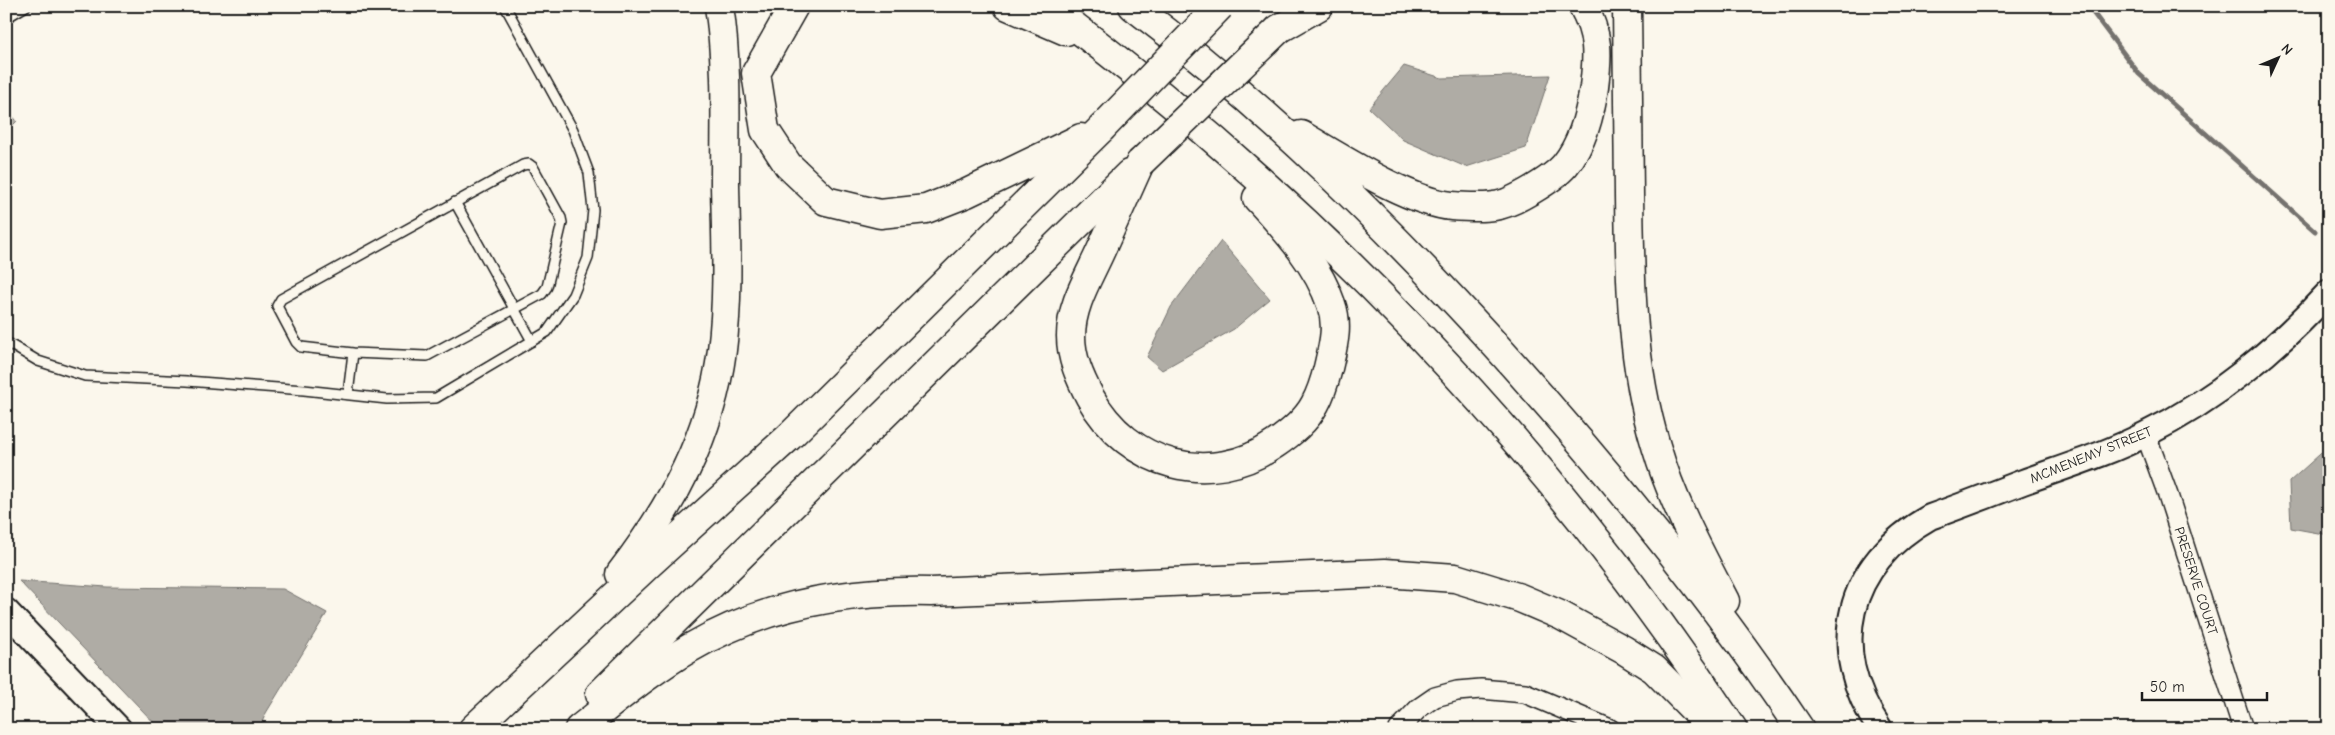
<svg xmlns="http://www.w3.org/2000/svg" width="2335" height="735" viewBox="0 0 2335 735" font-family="'Comic Neue',sans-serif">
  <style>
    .water { fill: #afaca5; stroke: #74726e }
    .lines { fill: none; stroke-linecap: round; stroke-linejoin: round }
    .stream { stroke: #74726e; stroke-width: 5 }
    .service-casing { stroke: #1c1c1c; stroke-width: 12 }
    .minor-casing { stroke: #1c1c1c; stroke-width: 22 }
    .tertiary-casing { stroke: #1c1c1c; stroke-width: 28 }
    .motorway-casing { stroke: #1c1c1c; stroke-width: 31 }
    .service { stroke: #fbf7ec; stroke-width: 9 }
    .minor { stroke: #fbf7ec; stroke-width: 19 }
    .tertiary { stroke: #fbf7ec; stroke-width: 24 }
    .motorway { stroke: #fbf7ec; stroke-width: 28 }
    .motorway-bridge-casing { stroke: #1c1c1c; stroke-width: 31; stroke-linecap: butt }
    .motorway-bridge { stroke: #fbf7ec; stroke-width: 28 }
    .labels { text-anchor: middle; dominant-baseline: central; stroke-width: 4.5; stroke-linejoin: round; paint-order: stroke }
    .street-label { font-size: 14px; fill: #1c1c1c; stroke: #fbf7ec }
  </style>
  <rect width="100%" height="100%" fill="#fbf7ec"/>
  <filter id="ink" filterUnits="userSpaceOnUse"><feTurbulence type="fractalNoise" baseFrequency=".02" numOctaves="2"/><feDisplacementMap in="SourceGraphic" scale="10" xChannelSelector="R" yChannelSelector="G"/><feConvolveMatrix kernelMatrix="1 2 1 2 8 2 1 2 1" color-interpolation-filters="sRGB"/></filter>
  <g filter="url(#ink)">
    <g class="water">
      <polygon points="1404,66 1442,78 1550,75 1526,148 1466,167 1403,140 1369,108"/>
      <polygon points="6,109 17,121 6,132"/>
      <polygon points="1221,241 1270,299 1234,329 1162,370 1147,357 1171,307"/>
      <polygon points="2329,446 2329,535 2291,528 2289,482"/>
      <polygon points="19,581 107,587 283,589 327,613 266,713 259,729 160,729"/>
    </g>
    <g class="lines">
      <polyline class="stream" points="2088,6 2139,74 2315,231"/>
      <defs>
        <g id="service">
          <polyline points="6,18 26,6"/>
          <polyline points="455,202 532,341"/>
          <polyline points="6,342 38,361 85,376 187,381 304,390 387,399 436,398 547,332 573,295 588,258 593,210 589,173 573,130 505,6"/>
          <polyline points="348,394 353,353 427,356 542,294 547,287 562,223 561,218 533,167 529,164 523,165 281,299 277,306 296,342 301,347 353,353"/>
        </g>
        <g id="minor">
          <polyline points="2146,435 2168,495 2243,729"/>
          <polyline points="1399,729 1419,708 1435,697 1457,691 1481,689 1525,693 1610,729"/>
        </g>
        <g id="tertiary">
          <polyline points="6,611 119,729"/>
          <path d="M1880,729c-55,-80 -34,-165 50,-212 31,-11 62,-23 93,-35 41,-15 84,-28 123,-48 68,-33 132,-86 183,-142"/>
        </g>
        <g id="motorway">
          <polyline points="794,6 756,73 765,130 788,165 826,201 880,214 926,209 967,193 1081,138"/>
          <polyline points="1008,6 1066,31"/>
          <path d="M1048,6c267,200 502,444 685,723"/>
          <path d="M1133,6c133,100 253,219 365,342 108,120 212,246 302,381"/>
          <path d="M1627,6c1,63 1,126 2,189 1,85 2,169 27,251 16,55 43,105 69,155"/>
          <polyline points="1279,29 1319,6"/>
          <path d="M1301,135c40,23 107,67 151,71 13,1 29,2 42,0 18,-2 59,-27 71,-41 18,-22 25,-51 29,-78 4,-32 5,-52 -11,-81"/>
          <path d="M1140,163c-13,29 -26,58 -39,87 -12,27 -30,55 -30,86 0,22 9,42 19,61 38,69 120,92 185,47 16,-11 31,-23 40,-40 6,-11 10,-24 13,-36 5,-22 11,-42 3,-64 -14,-41 -45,-74 -74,-106"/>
          <path d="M620,574c52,-68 91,-138 102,-224 7,-55 4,-111 3,-166 0,-60 3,-119 -6,-178"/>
          <polyline points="600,694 1129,174"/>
          <polyline points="473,729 649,564 789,437 1101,129"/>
          <path d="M579,729c36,-28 71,-58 111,-81 73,-43 156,-58 241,-56l454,-19 70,5 65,20 40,17 64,35 30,19 59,60"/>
        </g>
      </defs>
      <use href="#service" class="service-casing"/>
      <use href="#minor" class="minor-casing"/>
      <use href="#tertiary" class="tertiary-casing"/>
      <use href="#motorway" class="motorway-casing"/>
      <use href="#service" class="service"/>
      <use href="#minor" class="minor"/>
      <use href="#tertiary" class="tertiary"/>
      <use href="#motorway" class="motorway"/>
      <defs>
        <g id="motorway-bridge">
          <polyline points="1101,129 1220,6"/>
          <polyline points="1140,163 1279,29"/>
        </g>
      </defs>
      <use href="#motorway-bridge" class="motorway-bridge-casing"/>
      <use href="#motorway-bridge" class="motorway-bridge"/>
    </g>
  </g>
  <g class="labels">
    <g class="street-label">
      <text transform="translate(2091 455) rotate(-22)">MCMENEMY STREET</text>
      <text transform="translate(2196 581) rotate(72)">PRESERVE COURT</text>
    </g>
  </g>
  <rect width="2335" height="735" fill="none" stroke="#fbf7ec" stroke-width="25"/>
  <rect x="12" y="12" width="2310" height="710" fill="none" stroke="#1c1c1c" stroke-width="2" filter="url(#ink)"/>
  <g transform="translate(2278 58) rotate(46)" stroke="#fbf7ec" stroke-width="4" paint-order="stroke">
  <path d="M0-4L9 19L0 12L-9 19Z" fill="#1c1c1c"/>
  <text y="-8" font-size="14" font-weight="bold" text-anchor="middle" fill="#1c1c1c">N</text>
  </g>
  <path d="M2142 692v8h125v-8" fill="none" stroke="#1c1c1c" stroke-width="2.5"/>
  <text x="2150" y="692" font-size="15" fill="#1c1c1c" stroke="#fbf7ec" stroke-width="4" paint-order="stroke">50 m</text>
</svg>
